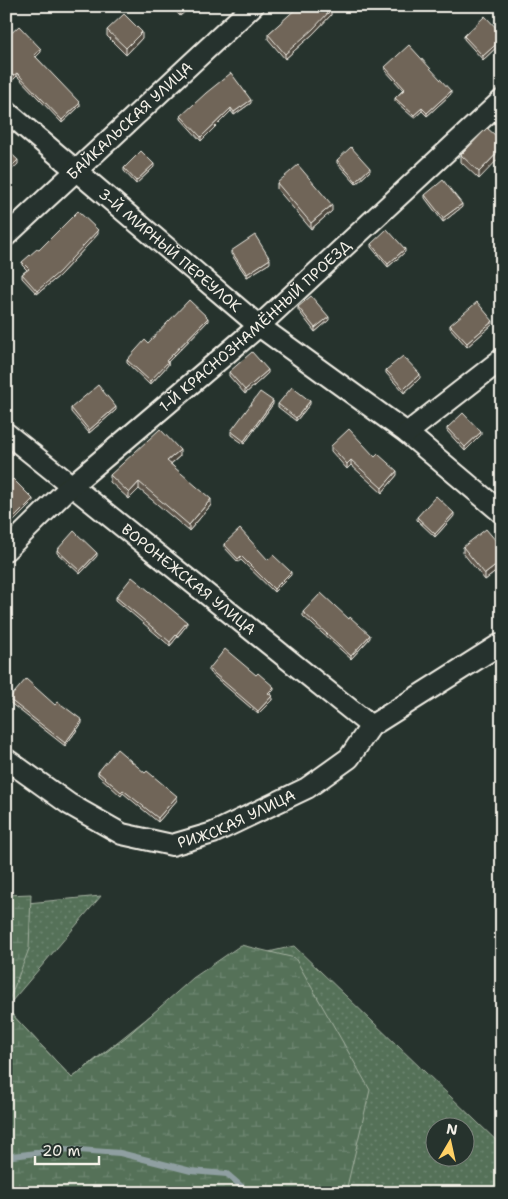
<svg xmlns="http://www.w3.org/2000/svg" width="508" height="1199" viewBox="0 0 508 1199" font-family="'Shantell Sans',sans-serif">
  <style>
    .grass { fill: url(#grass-dots); stroke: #a4b1a0; fill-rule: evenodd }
    .wetland { fill: url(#wetland-marsh); stroke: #a4b1a0 }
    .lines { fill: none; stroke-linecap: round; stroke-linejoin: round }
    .stream { stroke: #8f9fa1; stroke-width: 6 }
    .minor-casing { stroke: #f4f1e8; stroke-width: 24 }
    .minor { stroke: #26332d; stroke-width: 20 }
    .wall { fill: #5f574c; stroke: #f4f1e8 }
    .shaded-wall { fill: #4e473e; stroke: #f4f1e8 }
    .building { fill: #6f6558; stroke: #f4f1e8 }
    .labels { text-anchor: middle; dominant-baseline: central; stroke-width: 4.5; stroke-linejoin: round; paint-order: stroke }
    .street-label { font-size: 15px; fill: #f4f1e8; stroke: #26332d }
  </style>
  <defs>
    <pattern id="grass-dots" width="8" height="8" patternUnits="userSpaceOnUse" patternTransform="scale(1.25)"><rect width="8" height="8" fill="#557159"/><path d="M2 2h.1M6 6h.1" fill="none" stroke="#6e8671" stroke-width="1.8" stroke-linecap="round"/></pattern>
    <pattern id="wetland-marsh" width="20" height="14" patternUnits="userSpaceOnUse" patternTransform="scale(1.25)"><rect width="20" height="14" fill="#557159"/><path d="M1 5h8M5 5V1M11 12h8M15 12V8" fill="none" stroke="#6e8671"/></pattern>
  </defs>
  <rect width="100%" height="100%" fill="#26332d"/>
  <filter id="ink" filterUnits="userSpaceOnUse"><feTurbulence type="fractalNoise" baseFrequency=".02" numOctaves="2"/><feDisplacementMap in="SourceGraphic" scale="10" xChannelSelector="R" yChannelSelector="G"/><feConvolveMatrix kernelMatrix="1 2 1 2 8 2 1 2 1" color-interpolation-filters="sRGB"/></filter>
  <g filter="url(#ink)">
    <path class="grass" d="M101,896l-95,112 66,70 142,-113 80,-19 208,200v47h-496v-288zM436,1126h30v30h-30z"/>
    <polygon class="wetland" points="31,894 29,949 6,1008 72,1078 126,1037 193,978 241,945 295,958 370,1090 346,1191 343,1193 6,1193 6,895"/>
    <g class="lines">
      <polyline class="stream" points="6,1157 65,1149 120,1153 191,1171 227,1174 249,1193"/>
      <defs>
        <g id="minor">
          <path id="s1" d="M6,111l253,215 148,107 95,80"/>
          <path id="s2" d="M6,236l247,-230"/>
          <path id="s3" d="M6,433l365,293"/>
          <polyline points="407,433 502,359"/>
          <path id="s4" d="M6,550l65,-64 188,-160 243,-226"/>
          <path id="s5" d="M6,759l63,45 53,30 50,11 41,-12 94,-45 42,-30 22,-32 128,-81 3,1"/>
        </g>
      </defs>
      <use href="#minor" class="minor-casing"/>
      <use href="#minor" class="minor"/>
    </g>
    <g class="wall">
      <polygon points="171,6 191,6 180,16"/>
      <polygon points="298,6 326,6 331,15 313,34 285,59 268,39 268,34 298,8"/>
      <polygon points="502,16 502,29 498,25 498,19"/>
      <polygon points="107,30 142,38 126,55 107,36"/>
      <polygon points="502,34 502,42 483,60 464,39 464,36"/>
      <polygon points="6,38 41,52 36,57 80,106 62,123 17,76 13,80 6,73"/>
      <polygon points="385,67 451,94 427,116 422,111 414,118 395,101 395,98 403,90 385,70"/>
      <polygon points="251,103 234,115 231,111 201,141 181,119 181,116"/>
      <polygon points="487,128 479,179 461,162 461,155"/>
      <polygon points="337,160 370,171 356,184 337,163"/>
      <polygon points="154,167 136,184 124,171 124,168"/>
      <polygon points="277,183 332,211 311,229 277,189"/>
      <polygon points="425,195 462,207 443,222 425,198"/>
      <polygon points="98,234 59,276 37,294 22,278 22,274 27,270 22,265 22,262"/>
      <polygon points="371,244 405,252 388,267 371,247"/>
      <polygon points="231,251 270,263 247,277 231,254"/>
      <polygon points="298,307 329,320 315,332 298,310"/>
      <polygon points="208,321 168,362 168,365 150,385 127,363 127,360 148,343"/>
      <polygon points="493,324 467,347 450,328 450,325"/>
      <polygon points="386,370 420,378 404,393 386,373"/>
      <polygon points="229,372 268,373 245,394 229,376"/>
      <polygon points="273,404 244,444 231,435 231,431"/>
      <polygon points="278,404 310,404 296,421 278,407"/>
      <polygon points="71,408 116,410 89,433 71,412"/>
      <polygon points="447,428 481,435 465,451 447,431"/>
      <polygon points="331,446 375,457 397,475 382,493 351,465 347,469 331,451"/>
      <polygon points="180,456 171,464 211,505 189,531 139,489 129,499 110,482 110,475"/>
      <polygon points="454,516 435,537 417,520 417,517"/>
      <polygon points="224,544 268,560 291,575 274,592 241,560 238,562 224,547"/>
      <polygon points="463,547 502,548 502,567 485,580 463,553"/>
      <polygon points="57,550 97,556 80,574 57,553"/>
      <polygon points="116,597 187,625 170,646 116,600"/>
      <polygon points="303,612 370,638 351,659 303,616"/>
      <polygon points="209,669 274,690 270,694 272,700 258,714 209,672"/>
      <polygon points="9,699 55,705 82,723 65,746 9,702"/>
      <polygon points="98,772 177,800 158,822 123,793 121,796 98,775"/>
    </g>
    <g class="shaded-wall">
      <polygon points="184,6 191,6 180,16 180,10"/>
      <polygon points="331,10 331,15 313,34 285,59 285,54"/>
      <polygon points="142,32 142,38 126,55 126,48"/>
      <polygon points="502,39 502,42 483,60 483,56"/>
      <polygon points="41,49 41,52 34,59 34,55"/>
      <polygon points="17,73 17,76 13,80 13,76"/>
      <polygon points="451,91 451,94 427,116 427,113"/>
      <polygon points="251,100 251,103 234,115 234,112"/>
      <polygon points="80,103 80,106 62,123 62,120"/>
      <polygon points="231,108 231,111 201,141 201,137"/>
      <polygon points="422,108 422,111 414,118 414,115"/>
      <polygon points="502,148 502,155 479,179 479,172"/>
      <polygon points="18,160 18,164 6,175 6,172"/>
      <polygon points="154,164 154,167 136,184 136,181"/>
      <polygon points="370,168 370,171 356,184 356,181"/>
      <polygon points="462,204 462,207 443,222 443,218"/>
      <polygon points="332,205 332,211 311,229 311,223"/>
      <polygon points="98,230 98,234 59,276 37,294 37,291"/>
      <polygon points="405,249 405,252 388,267 388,264"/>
      <polygon points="270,259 270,263 247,277 247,274"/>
      <polygon points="329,317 329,320 315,332 315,328"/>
      <polygon points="208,318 208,321 168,362 168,365 150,385 150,381 166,361"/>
      <polygon points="493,321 493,324 467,347 467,343"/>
      <polygon points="268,370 268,373 245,394 245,390"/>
      <polygon points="420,374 420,378 404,393 404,389"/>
      <polygon points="273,401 273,404 244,444 244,441"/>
      <polygon points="310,401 310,404 296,421 296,418"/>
      <polygon points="116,407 116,410 89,433 89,430"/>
      <polygon points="481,432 481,435 465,451 465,447"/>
      <polygon points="180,450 180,456 167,467 167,461"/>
      <polygon points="351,460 351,465 347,469 347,464"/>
      <polygon points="397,471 397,475 382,493 382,488"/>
      <polygon points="139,482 139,489 129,499 129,493"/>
      <polygon points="33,499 33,502 8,527 8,524"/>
      <polygon points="211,499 211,505 189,531 189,525"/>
      <polygon points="454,513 454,516 435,537 435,534"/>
      <polygon points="97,553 97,556 80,574 80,571"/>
      <polygon points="502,561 502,567 485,580 485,574"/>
      <polygon points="291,572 291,575 274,592 274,589"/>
      <polygon points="187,622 187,625 170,646 170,642"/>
      <polygon points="370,635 370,638 351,659 351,656"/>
      <polygon points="274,687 274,690 268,696 268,693"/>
      <polygon points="272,696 272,700 258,714 258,711"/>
      <polygon points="82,720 82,723 65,746 65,743"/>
      <polygon points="177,796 177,800 158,822 158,818"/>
    </g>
    <g class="building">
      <polygon points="177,6 184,6 180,10"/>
      <polygon points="299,6 326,6 331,10 313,29 285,54 268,34"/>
      <polygon points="124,14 142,32 126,48 107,30"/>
      <polygon points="485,16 502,34 502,39 483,56 464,36"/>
      <polygon points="502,16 502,23 498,19"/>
      <polygon points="19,26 41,49 34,55 80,103 62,120 17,73 13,76 6,69 6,38"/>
      <polygon points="409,45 451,91 427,113 422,108 414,115 395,98 405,89 385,67"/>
      <polygon points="231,73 251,100 234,112 231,108 201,137 181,116 206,93"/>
      <polygon points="487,128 502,141 502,148 479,172 461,155"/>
      <polygon points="351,147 370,168 356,181 337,160"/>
      <polygon points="6,149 18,160 6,172"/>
      <polygon points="141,151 154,164 136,181 124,168"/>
      <polygon points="298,165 332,205 311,223 277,183"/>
      <polygon points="443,180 462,204 443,218 425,195"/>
      <polygon points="78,211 98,230 59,272 37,291 22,274 29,269 22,262 37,249 39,250"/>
      <polygon points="387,229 405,249 388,264 371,244"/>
      <polygon points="255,235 270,259 247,274 231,251"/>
      <polygon points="311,296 329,317 315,328 298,307"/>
      <polygon points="189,300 208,318 166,361 168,362 150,381 127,360 145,340 148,343"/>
      <polygon points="477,302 493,321 467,343 450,325"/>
      <polygon points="252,352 268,370 245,390 229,372"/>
      <polygon points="403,356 420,374 404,389 386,370"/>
      <polygon points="98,385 116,407 89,430 71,408"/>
      <polygon points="292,387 310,401 296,418 278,404"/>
      <polygon points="260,392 273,401 244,441 231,431"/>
      <polygon points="463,413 481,432 465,447 447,428"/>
      <polygon points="160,429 180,450 167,461 211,499 189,525 139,482 129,493 110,475"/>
      <polygon points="349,429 375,457 378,454 397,471 382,488 351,460 347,464 331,446"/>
      <polygon points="13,479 33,499 8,524 7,523 6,524 6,486"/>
      <polygon points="436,496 454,513 435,534 417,517"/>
      <polygon points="240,529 268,560 273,555 291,572 274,589 241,556 238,559 224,544"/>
      <polygon points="486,529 502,548 502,561 485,574 463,547"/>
      <polygon points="74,531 97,553 80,571 57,550"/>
      <polygon points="132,577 187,622 170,642 116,597"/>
      <polygon points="321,593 349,619 350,617 370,635 351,656 303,612"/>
      <polygon points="225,649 256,675 258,673 274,687 268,693 272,696 258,711 209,669"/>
      <polygon points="26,679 55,705 58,702 82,720 65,743 9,699"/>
      <polygon points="117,749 145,773 147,771 177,796 158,818 123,790 121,792 98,772"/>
    </g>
  </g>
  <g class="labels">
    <g class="street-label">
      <text stroke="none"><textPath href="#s2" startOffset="169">БАЙКАЛЬСКАЯ УЛИЦА</textPath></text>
      <text stroke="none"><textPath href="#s1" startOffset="215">3-Й МИРНЫЙ ПЕРЕУЛОК</textPath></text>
      <text stroke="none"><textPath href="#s4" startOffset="335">1-Й КРАСНОЗНАМЁННЫЙ ПРОЕЗД</textPath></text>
      <text stroke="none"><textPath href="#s3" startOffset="234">ВОРОНЕЖСКАЯ УЛИЦА</textPath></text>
      <text stroke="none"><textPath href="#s5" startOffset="259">РИЖСКАЯ УЛИЦА</textPath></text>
    </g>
  </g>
  <rect width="508" height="1199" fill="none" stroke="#26332d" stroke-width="25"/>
  <rect x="12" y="12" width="483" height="1174" fill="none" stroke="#f4f1e8" stroke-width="2" filter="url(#ink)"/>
  <g transform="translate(450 1142) rotate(9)"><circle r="24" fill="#26332d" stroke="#787f78"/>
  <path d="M0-4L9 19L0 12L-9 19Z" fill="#ffd166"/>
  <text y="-8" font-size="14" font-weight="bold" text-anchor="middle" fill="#f4f1e8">N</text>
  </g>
  <path d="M35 1156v8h64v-8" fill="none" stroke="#f4f1e8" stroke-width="2.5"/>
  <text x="42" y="1156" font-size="15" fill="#f4f1e8" stroke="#26332d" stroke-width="4" paint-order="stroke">20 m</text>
</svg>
